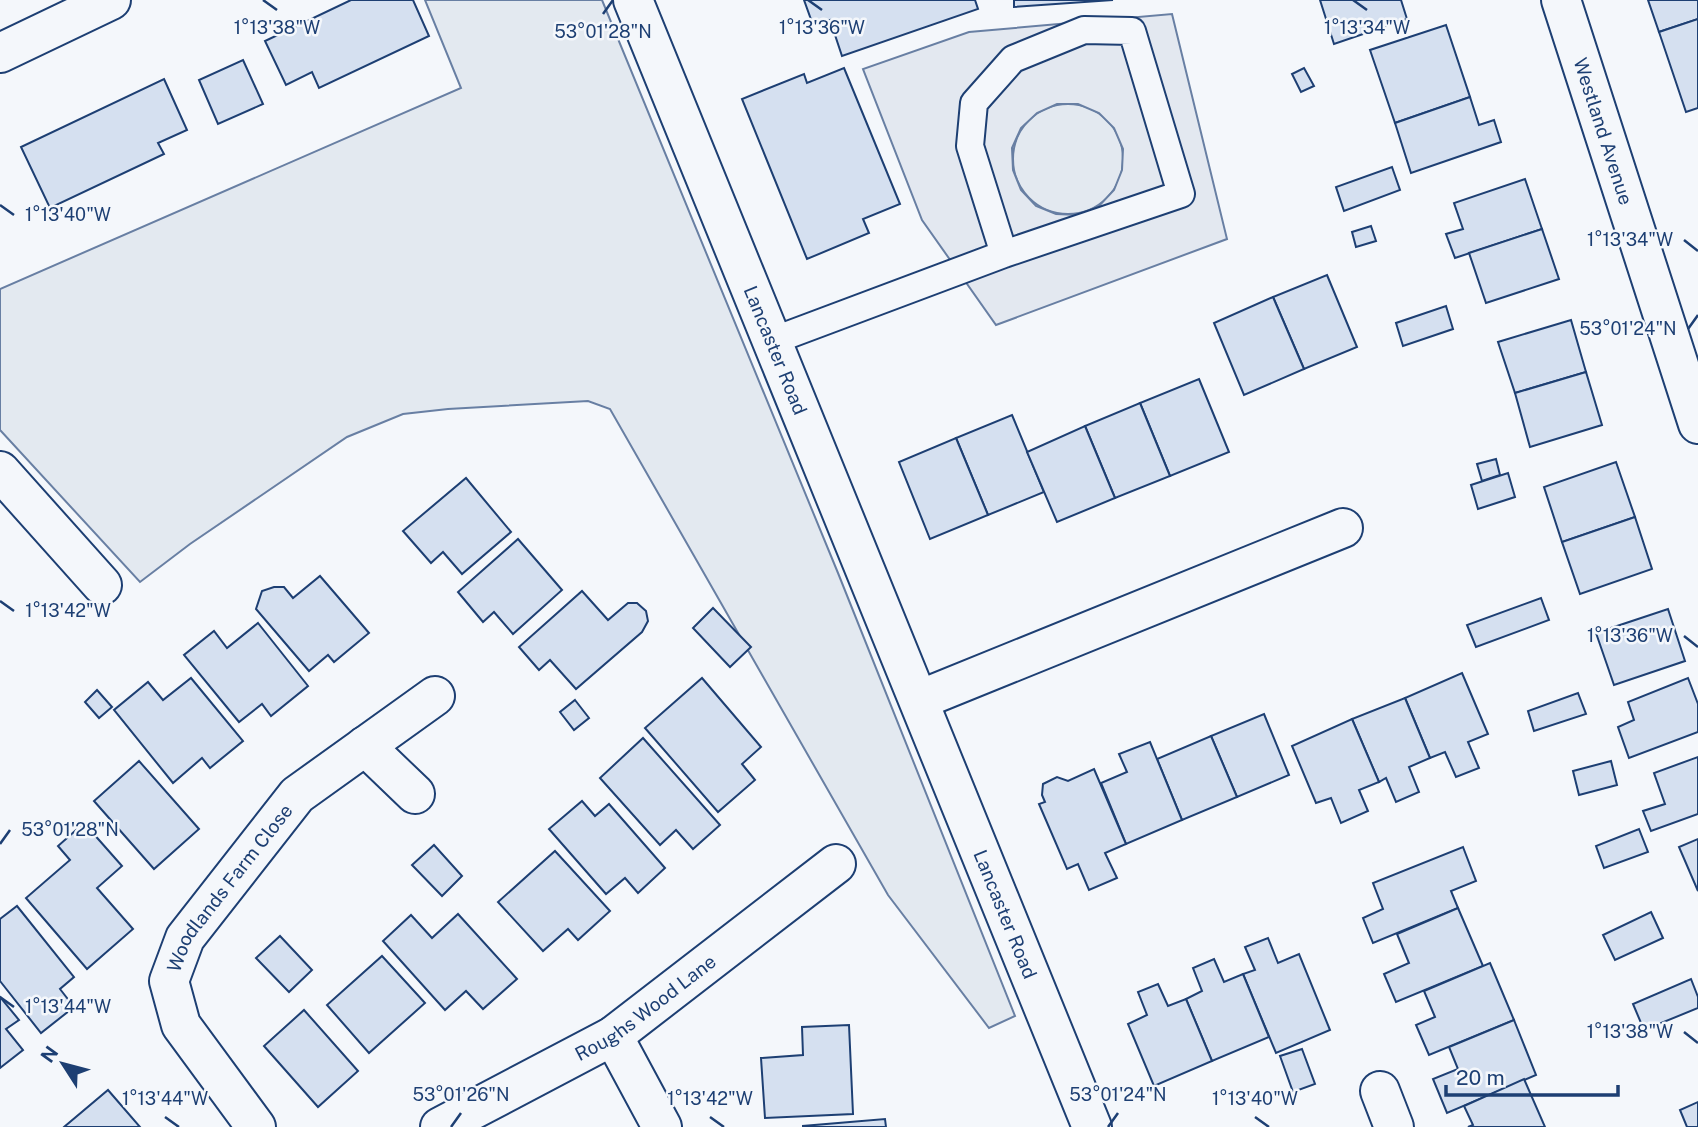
<svg xmlns="http://www.w3.org/2000/svg" width="1698" height="1127" viewBox="0 0 1698 1127" font-family="'Public Sans',sans-serif">
  <style>
    .green { fill: #e3e9f0; stroke: #687fa3; stroke-width: 2 }
    .parking { fill: #e3e8f0; stroke: #687fa3; stroke-width: 2; fill-rule: evenodd }
    .building { fill: #d5e0f0; stroke: #1d3f73; stroke-width: 2 }
    .lines { fill: none; stroke-linecap: round; stroke-linejoin: round }
    .lane-casing { stroke: #1d3f73; stroke-width: 30 }
    .street-casing { stroke: #1d3f73; stroke-width: 42 }
    .lane { stroke: #f4f7fb; stroke-width: 26 }
    .street { stroke: #f4f7fb; stroke-width: 38 }
    .ticks { fill: none; stroke: #1d3f73; stroke-width: 2.5 }
    .labels { text-anchor: middle; dominant-baseline: central; stroke-width: 5; stroke-linejoin: round; paint-order: stroke }
    .street-label { font-size: 19px; fill: #1d3f73; stroke: #f4f7fb }
    .ticks-label { font-size: 18px; text-anchor: middle; fill: #1d3f73; stroke: #f4f7fb; stroke-width: 5; stroke-linejoin: round; paint-order: stroke }
  </style>
  <rect width="100%" height="100%" fill="#f4f7fb"/>
  <g class="green">
    <polygon points="425,0 602,0 838,573 1015,1016 989,1028 888,895 610,409 588,401 448,409 403,414 347,437 190,544 140,582 0,430 0,289 461,88"/>
    <circle cx="1068" cy="159" r="55"/>
  </g>
  <path class="parking" d="M1172,14l55,225 -231,86 -74,-105 -59,-151 106,-37zM1057,104h21l21,9 15,15 9,21 -1,21 -8,20 -15,16 -20,9 -23,-1 -20,-8 -15,-16 -8,-20 -1,-22 9,-20 16,-15z"/>
  <g class="building">
    <polygon points="351,0 413,0 429,36 319,88 312,72 286,85 265,41"/>
    <polygon points="804,0 975,0 978,9 842,56 830,20 813,25"/>
    <polygon points="1014,0 1113,0 1014,7"/>
    <polygon points="1320,0 1401,0 1407,19 1334,44"/>
    <polygon points="1648,0 1698,0 1698,19 1659,32"/>
    <polygon points="1698,19 1698,108 1686,112 1659,32"/>
    <polygon points="1446,25 1470,97 1395,123 1370,50"/>
    <polygon points="243,60 263,104 218,124 199,80"/>
    <polygon points="844,68 900,204 863,219 869,233 807,259 742,99 804,74 807,83"/>
    <polygon points="1304,68 1314,86 1301,92 1292,74"/>
    <polygon points="164,79 187,130 158,143 164,154 50,208 21,147"/>
    <polygon points="1470,97 1479,125 1494,120 1501,142 1411,173 1395,123"/>
    <polygon points="1392,167 1400,190 1344,211 1336,187"/>
    <polygon points="1525,179 1542,229 1455,258 1446,234 1463,229 1454,203"/>
    <polygon points="1371,226 1376,241 1356,247 1352,232"/>
    <polygon points="1542,229 1559,279 1486,303 1469,253"/>
    <polygon points="1327,275 1357,347 1304,369 1273,297"/>
    <polygon points="1273,297 1304,369 1244,395 1214,323"/>
    <polygon points="1446,306 1453,329 1403,346 1396,323"/>
    <polygon points="1571,320 1586,372 1515,393 1498,342"/>
    <polygon points="1586,372 1602,425 1530,447 1515,393"/>
    <polygon points="1199,379 1229,452 1170,476 1140,403"/>
    <polygon points="1140,403 1170,476 1115,498 1085,426"/>
    <polygon points="1012,415 1044,492 988,515 956,438"/>
    <polygon points="1085,426 1115,498 1057,522 1027,452"/>
    <polygon points="956,438 988,515 930,539 899,462"/>
    <polygon points="1496,459 1500,475 1482,481 1477,464"/>
    <polygon points="1616,462 1635,517 1562,542 1544,487"/>
    <polygon points="1508,473 1515,497 1478,509 1471,485"/>
    <polygon points="466,478 511,532 462,574 443,552 431,563 403,531"/>
    <polygon points="1635,517 1652,569 1580,594 1562,542"/>
    <polygon points="518,539 562,590 513,634 494,612 483,622 458,592"/>
    <polygon points="320,576 369,633 334,662 328,655 309,671 256,609 262,591 274,587 284,587 293,598"/>
    <polygon points="582,591 608,620 628,603 637,603 646,611 648,621 642,632 576,689 550,660 539,670 519,647"/>
    <polygon points="1541,598 1549,620 1476,647 1467,625"/>
    <polygon points="713,608 751,647 730,667 693,628"/>
    <polygon points="1668,609 1685,661 1614,685 1596,633"/>
    <polygon points="258,623 308,686 271,716 262,704 239,722 184,655 214,631 227,648"/>
    <polygon points="1462,673 1488,734 1468,742 1479,768 1456,777 1445,752 1430,758 1405,698"/>
    <polygon points="191,678 243,741 210,768 202,758 173,783 114,710 148,682 163,700"/>
    <polygon points="702,678 761,747 742,764 755,780 718,812 645,728"/>
    <polygon points="1688,678 1698,704 1698,732 1629,758 1618,727 1634,720 1628,702"/>
    <polygon points="97,690 112,707 99,718 85,702"/>
    <polygon points="1578,693 1586,714 1534,731 1528,711"/>
    <polygon points="1405,698 1430,758 1409,767 1419,792 1396,802 1386,778 1379,782 1352,719"/>
    <polygon points="575,700 589,718 574,730 560,712"/>
    <polygon points="1264,714 1289,775 1237,797 1211,736"/>
    <polygon points="1352,719 1379,782 1359,790 1368,811 1341,823 1331,798 1316,803 1292,746"/>
    <polygon points="1211,736 1237,797 1182,820 1157,759"/>
    <polygon points="643,738 720,825 693,849 676,830 660,845 600,778"/>
    <polygon points="1150,742 1182,820 1126,844 1101,783 1127,772 1119,754"/>
    <polygon points="1698,757 1698,814 1651,831 1643,811 1665,804 1654,773"/>
    <polygon points="139,761 199,829 154,869 94,801"/>
    <polygon points="1611,761 1617,785 1579,795 1573,771"/>
    <polygon points="1094,769 1126,844 1105,853 1117,878 1089,890 1078,864 1067,869 1039,804 1045,802 1042,795 1043,784 1057,777 1068,781"/>
    <polygon points="582,801 595,816 609,804 665,868 638,893 625,878 606,894 549,829"/>
    <polygon points="84,823 122,866 97,888 133,929 87,969 26,898 70,860 58,846"/>
    <polygon points="1639,829 1648,852 1604,868 1596,846"/>
    <polygon points="1698,839 1698,891 1679,847"/>
    <polygon points="434,845 462,876 442,896 412,865"/>
    <polygon points="1463,847 1476,881 1451,891 1458,908 1373,943 1363,918 1383,909 1373,883"/>
    <polygon points="555,851 610,911 578,940 568,929 543,951 498,902"/>
    <polygon points="17,906 74,977 60,989 74,1007 41,1033 0,981 0,919"/>
    <polygon points="1458,908 1483,966 1396,1002 1384,974 1409,963 1397,934"/>
    <polygon points="1651,912 1663,938 1615,960 1603,935"/>
    <polygon points="458,914 517,979 483,1009 466,991 445,1010 383,941 411,915 432,938"/>
    <polygon points="280,936 312,970 289,992 256,958"/>
    <polygon points="1268,938 1278,963 1299,954 1330,1030 1276,1053 1243,974 1255,970 1245,947"/>
    <polygon points="382,956 425,1003 369,1053 327,1005"/>
    <polygon points="1214,959 1224,982 1243,974 1269,1037 1212,1061 1186,999 1202,991 1193,968"/>
    <polygon points="1490,963 1514,1020 1429,1055 1416,1025 1435,1017 1424,991"/>
    <polygon points="1691,979 1698,997 1698,1008 1644,1030 1633,1004"/>
    <polygon points="1158,984 1168,1006 1186,999 1212,1061 1154,1086 1128,1024 1147,1015 1138,992"/>
    <polygon points="0,997 19,1020 6,1029 23,1050 0,1068"/>
    <polygon points="304,1010 358,1071 318,1107 264,1046"/>
    <polygon points="1514,1020 1536,1075 1447,1113 1433,1079 1458,1069 1449,1047"/>
    <polygon points="849,1025 853,1114 765,1118 761,1058 803,1055 802,1027"/>
    <polygon points="1302,1049 1315,1084 1293,1092 1280,1056"/>
    <polygon points="1524,1079 1545,1127 1468,1127 1473,1125 1464,1106"/>
    <polygon points="108,1090 140,1127 64,1127"/>
    <polygon points="1698,1102 1698,1127 1687,1127 1680,1110"/>
    <polygon points="885,1119 886,1127 803,1127 803,1126"/>
  </g>
  <g class="lines">
    <defs>
      <polyline id="lane" points="772,341 1004,254 1181,194 1132,31 1084,30 1013,59 974,103 970,146 1004,254"/>
      <g id="street">
        <path id="s1" d="M633,0l459,1127"/>
        <path id="s2" d="M1561,0l137,424"/>
        <polyline points="0,53 111,0"/>
        <polyline points="0,471 102,585"/>
        <polyline points="919,700 1343,528"/>
        <polyline points="365,746 415,794"/>
        <polyline points="613,1036 662,1127"/>
        <polyline points="1380,1091 1394,1127"/>
        <path id="s3" d="M256,1127l-75,-102 -12,-44 16,-43 112,-143 138,-99"/>
        <path id="s4" d="M440,1127l173,-91 223,-172"/>
      </g>
    </defs>
    <use href="#lane" class="lane-casing"/>
    <use href="#street" class="street-casing"/>
    <use href="#lane" class="lane"/>
    <use href="#street" class="street"/>
  </g>
  <path class="ticks" d="M263,0l14,10M808,0l14,10M1353,0l14,10M603,14l10,-14M0,205l14,10M1684,240l14,11M1688,329l10,-14M0,601l14,10M1684,636l14,11M0,844l10,-14M0,997l14,10M1684,1032l14,11M165,1117l14,10M710,1117l14,10M1255,1117l14,10M451,1127l10,-14M1108,1127l10,-14"/>
  <g class="labels">
    <g class="street-label">
      <text stroke="none"><textPath href="#s2" startOffset="138">Westland Avenue</textPath></text>
      <text stroke="none"><textPath href="#s1" startOffset="378">Lancaster Road</textPath></text>
      <text stroke="none"><textPath href="#s3" startOffset="284">Woodlands Farm Close</textPath></text>
      <text stroke="none"><textPath href="#s1" startOffset="987">Lancaster Road</textPath></text>
      <text stroke="none"><textPath href="#s4" startOffset="238">Roughs Wood Lane</textPath></text>
    </g>
  </g>
  <g class="ticks-label">
    <text x="277" y="34">1°13'38"W</text>
    <text x="822" y="34">1°13'36"W</text>
    <text x="1367" y="34">1°13'34"W</text>
    <text x="603" y="38">53°01'28"N</text>
    <text x="68" y="221">1°13'40"W</text>
    <text x="1630" y="246">1°13'34"W</text>
    <text x="1628" y="335">53°01'24"N</text>
    <text x="68" y="617">1°13'42"W</text>
    <text x="1630" y="642">1°13'36"W</text>
    <text x="70" y="836">53°01'28"N</text>
    <text x="68" y="1013">1°13'44"W</text>
    <text x="1630" y="1038">1°13'38"W</text>
    <text x="461" y="1101">53°01'26"N</text>
    <text x="1118" y="1101">53°01'24"N</text>
    <text x="165" y="1105">1°13'44"W</text>
    <text x="710" y="1105">1°13'42"W</text>
    <text x="1255" y="1105">1°13'40"W</text>
  </g>
  <g transform="translate(63 1064) rotate(306)" stroke="#f4f7fb" stroke-width="5" paint-order="stroke">
  <path d="M0-5L12 26L0 18L-12 26Z" fill="#1d3f73"/>
  <text y="-10" font-size="19" font-weight="bold" text-anchor="middle" fill="#1d3f73">N</text>
  </g>
  <path d="M1446 1085v10h172v-10" fill="none" stroke="#1d3f73" stroke-width="3.5"/>
  <text x="1456" y="1085" font-size="21" fill="#1d3f73" stroke="#f4f7fb" stroke-width="5" paint-order="stroke">20 m</text>
</svg>
